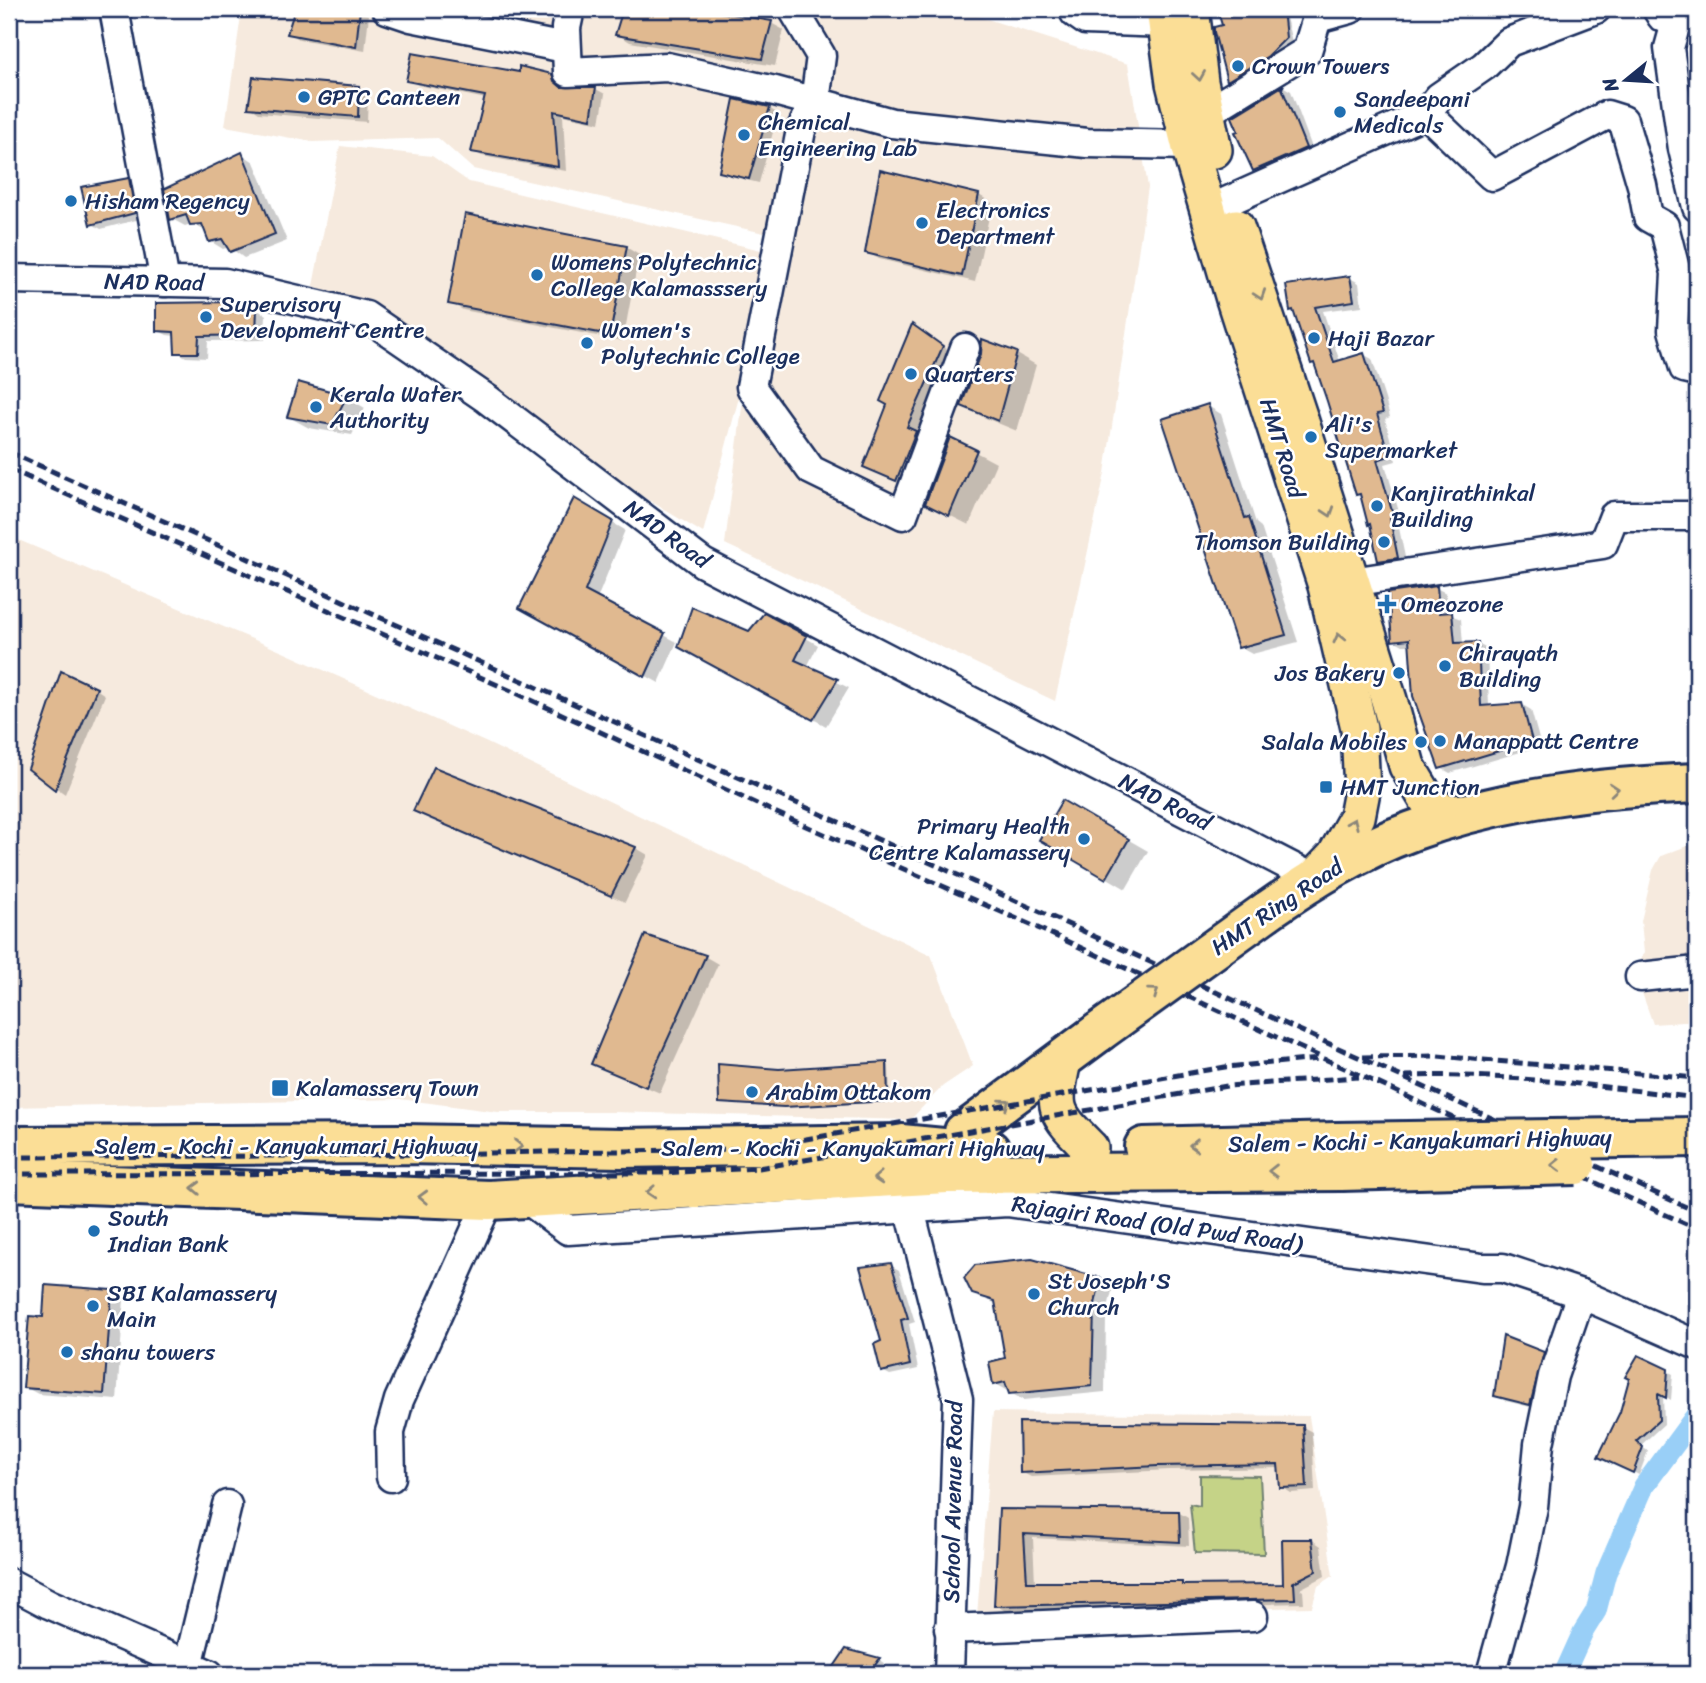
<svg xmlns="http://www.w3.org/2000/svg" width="1706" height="1683" viewBox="0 0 1706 1683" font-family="Sriracha,sans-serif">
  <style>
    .built { fill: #f6eade }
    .green { fill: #c5d387; stroke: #708172; stroke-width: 2 }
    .shadow { fill: #0003; fill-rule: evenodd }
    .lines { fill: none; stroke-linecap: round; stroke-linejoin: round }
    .canal { stroke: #99cff7; stroke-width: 21 }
    .building { fill: #e0b990; stroke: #1b2f5e; stroke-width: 2 }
    .minor-casing { stroke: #1b2f5e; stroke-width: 33 }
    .major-casing { stroke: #1b2f5e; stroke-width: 40 }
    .highway-casing { stroke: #1b2f5e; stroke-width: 44 }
    .minor { stroke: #fff; stroke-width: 28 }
    .major { stroke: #fbde96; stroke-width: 35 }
    .highway { stroke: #fbde96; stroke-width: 38 }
    .rail { stroke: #1b2f5e; stroke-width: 5; stroke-dasharray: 10 5; stroke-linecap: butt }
    .highway-bridge-casing { stroke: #1b2f5e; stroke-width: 44; stroke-linecap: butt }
    .highway-bridge { stroke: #fbde96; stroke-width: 38 }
    .oneway { stroke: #8b867a }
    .poi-dot { fill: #1f6fb2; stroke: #fff; stroke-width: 2.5 }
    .labels { text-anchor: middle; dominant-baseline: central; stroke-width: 5; stroke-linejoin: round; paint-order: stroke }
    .poi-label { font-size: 23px; fill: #1b2f5e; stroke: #fff; text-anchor: start }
    .street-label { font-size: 23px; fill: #1b2f5e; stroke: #fff }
  </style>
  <rect width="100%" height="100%" fill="#fff"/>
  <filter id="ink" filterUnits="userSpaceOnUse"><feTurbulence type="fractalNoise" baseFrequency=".0143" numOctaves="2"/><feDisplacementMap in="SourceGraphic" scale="14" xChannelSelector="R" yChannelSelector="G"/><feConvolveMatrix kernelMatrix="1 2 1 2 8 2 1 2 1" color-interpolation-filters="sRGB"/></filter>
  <g filter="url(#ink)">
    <g class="built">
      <polygon points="242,9 956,9 1128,64 1148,187 1105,473 1055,701 725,544 747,367 703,533 599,470 375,308 313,286 340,146 432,156 469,182 761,250 764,233 473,169 438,138 313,142 225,126"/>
      <polygon points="9,536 283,652 485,742 931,955 973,1066 943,1086 910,1120 613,1112 498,1112 400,1099 9,1107"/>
      <polygon points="1697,842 1697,1021 1653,1024 1641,990 1639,965 1644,953 1641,921 1653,870 1661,856"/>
      <polygon points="993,1412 1309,1416 1333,1576 1318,1586 1312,1607 977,1616"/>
    </g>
    <polygon class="green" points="1200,1475 1260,1476 1264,1554 1195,1553 1190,1504 1200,1506"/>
    <g class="shadow">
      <polygon points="297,9 355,9 369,15 365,51 299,39 289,33"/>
      <polygon points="625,9 692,9 771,23 784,30 775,66 630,42 617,34"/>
      <path d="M1219,9h65l8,33 -18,17 -40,24 -6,-3 -4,-54zM1274,50l2,3 -45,27v-4z"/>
      <polygon points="521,74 551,76 561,81 564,89 596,89 605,94 600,123 563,115 566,171 482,156 473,151 486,99 418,85 408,80"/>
      <polygon points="1284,87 1291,91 1314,153 1264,175 1255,170 1238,133 1240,132 1234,117"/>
      <polygon points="358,88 368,93 367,122 259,113 250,107"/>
      <polygon points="769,108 778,114 759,183 730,176 721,171"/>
      <polygon points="242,154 254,162 287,241 244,258 229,247 223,249 210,241 206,231 191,224 185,226 172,219"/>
      <polygon points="881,173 979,195 992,203 975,282 879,259 867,252"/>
      <polygon points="128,180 138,185 144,218 101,229 92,224"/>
      <polygon points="626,247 639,255 623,341 463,310 450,303"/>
      <polygon points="1350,278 1359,283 1362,306 1323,311 1340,362 1363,354 1372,359 1385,399 1390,417 1385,419 1396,461 1385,464 1402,522 1398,523 1406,562 1388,565 1379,560 1372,525 1369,524 1362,496 1357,494 1316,366 1312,363 1295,312 1292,310"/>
      <polygon points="256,309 266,315 265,340 208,341 207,358 186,357 177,352 176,336 167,335 157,330"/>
      <polygon points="913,327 962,359 916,490 884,477 865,466 889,405"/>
      <polygon points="983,342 1017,354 1036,365 1017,431 983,417 963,406 982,354"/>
      <polygon points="346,397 365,408 352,435 309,428 289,417"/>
      <polygon points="1208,406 1221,414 1256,523 1261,527 1298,642 1252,654 1239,647"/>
      <polygon points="951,439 996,463 969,525 947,514"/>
      <polygon points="575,501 625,530 597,599 677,642 659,683 521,607"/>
      <polygon points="1436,588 1446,593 1448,614 1461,619 1463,644 1478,644 1487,649 1489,707 1521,704 1531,710 1541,746 1450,773 1441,768 1411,645 1403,645 1394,640"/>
      <polygon points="750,634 806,638 818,645 807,667 849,688 826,726 693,654"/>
      <polygon points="9,685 18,697 9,723"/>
      <polygon points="96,689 105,695 65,794 30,769"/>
      <polygon points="435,769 636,848 648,855 625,902 415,810"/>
      <polygon points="1063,802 1148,851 1126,889 1042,839"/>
      <polygon points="646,937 706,957 718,964 660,1093 593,1064"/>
      <polygon points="887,1064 889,1065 890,1102 787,1107 721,1102 779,1071"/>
      <polygon points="890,1265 899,1270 915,1322 909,1324 918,1369 890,1375 882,1371"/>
      <polygon points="1100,1280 1113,1287 1106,1316 1105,1392 1023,1400 995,1384 1007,1359 997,1304 973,1293"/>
      <polygon points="111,1291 124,1299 117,1400 38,1394 25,1387 44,1319"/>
      <polygon points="1543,1354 1552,1359 1539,1409 1506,1401 1496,1395"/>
      <polygon points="1667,1371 1673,1374 1671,1400 1663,1395 1664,1424 1640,1446 1648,1451 1639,1475 1606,1459"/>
      <polygon points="1303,1427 1312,1432 1315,1491 1291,1493 1282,1487 1280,1468 1169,1470 1031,1477 1021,1472"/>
      <polygon points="1001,1511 1178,1512 1188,1518 1189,1546 1033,1538 1035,1583 1182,1584 1186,1587 1285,1585 1312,1540 1321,1546 1325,1576 1300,1589 1303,1591 1304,1603 1005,1611 996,1605"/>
      <polygon points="847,1651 880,1660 885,1663 877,1674 831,1673"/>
    </g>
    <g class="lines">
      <polyline class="canal" points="1564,1674 1583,1632 1596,1611 1606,1573 1644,1486 1697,1414"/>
    </g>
    <g class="building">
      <polygon points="295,9 360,9 356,47 287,34"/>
      <polygon points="623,9 702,9 772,21 762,59 615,35"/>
      <polygon points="1217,9 1283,9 1286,38 1268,56 1227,81 1214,32 1214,27 1222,25"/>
      <polygon points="412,53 519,72 519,66 552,74 554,81 561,87 596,87 591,119 554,111 558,167 471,152 485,96 406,81"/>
      <polygon points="253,77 359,86 358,117 248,108"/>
      <polygon points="1284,85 1282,88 1306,148 1253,171 1235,132 1238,131 1232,117"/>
      <polygon points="734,99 770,107 749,179 719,172"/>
      <polygon points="242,152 275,234 230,252 222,239 209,242 202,224 190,225 186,215 170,220 164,189"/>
      <polygon points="880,170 979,194 962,276 865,253"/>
      <polygon points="129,178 135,213 90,225 81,187"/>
      <polygon points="465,214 627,246 610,335 448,304"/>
      <polygon points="1350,276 1354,301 1315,307 1334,362 1364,353 1383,413 1377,414 1389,456 1377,460 1394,518 1390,519 1398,558 1378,561 1370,524 1368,525 1360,494 1356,495 1327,401 1314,363 1311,364 1293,310 1290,311 1286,285"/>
      <polygon points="232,302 257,307 256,335 199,336 198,353 175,353 174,332 156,331 156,303"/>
      <polygon points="912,324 943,346 907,427 916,431 896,481 863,467 887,405 880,401"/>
      <polygon points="982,339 1017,352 998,421 961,406 981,354"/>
      <polygon points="298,382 347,396 332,425 287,417"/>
      <polygon points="1208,404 1245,518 1249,517 1286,635 1238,648 1162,419"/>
      <polygon points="950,437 977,450 949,516 925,504"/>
      <polygon points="574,498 613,521 585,591 665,633 645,677 519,608"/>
      <polygon points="1437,586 1439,613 1452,612 1455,643 1478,642 1481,706 1522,703 1532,741 1439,769 1413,696 1409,639 1392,641 1388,593"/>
      <polygon points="692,607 749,631 764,613 807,636 795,660 838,679 813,720 678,647"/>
      <polygon points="61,671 97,688 55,790 28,769"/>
      <polygon points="434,767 636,847 611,896 413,811"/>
      <polygon points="1062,800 1129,839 1106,879 1039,840"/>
      <polygon points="645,935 706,955 646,1087 591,1064"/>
      <polygon points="887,1062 888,1101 784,1107 719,1103 718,1064 779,1069"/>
      <polygon points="1032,1259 1101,1278 1094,1308 1092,1386 1009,1394 1005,1382 993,1385 989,1362 1005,1358 995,1301 972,1294 964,1278 975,1265"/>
      <polygon points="891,1263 908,1318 901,1320 910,1365 881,1372 874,1344 881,1341 860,1267"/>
      <polygon points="45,1285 112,1290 104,1394 23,1388 29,1316 43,1317"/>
      <polygon points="1503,1336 1544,1352 1530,1405 1494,1396"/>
      <polygon points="1638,1355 1668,1369 1666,1398 1658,1394 1659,1420 1636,1441 1643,1447 1633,1473 1598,1457 1620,1412 1629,1379 1625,1377"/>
      <polygon points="1019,1422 1303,1425 1307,1487 1280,1488 1278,1464 1158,1466 1020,1473"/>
      <polygon points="999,1509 1179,1511 1180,1542 1024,1534 1027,1582 1182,1582 1182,1585 1283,1584 1282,1539 1312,1539 1316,1571 1292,1583 1294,1583 1295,1599 994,1606"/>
      <polygon points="846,1649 880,1658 869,1674 829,1674"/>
    </g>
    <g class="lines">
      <defs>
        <g id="minor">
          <polyline points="114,9 165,282"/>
          <polyline points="387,9 411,17 565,48"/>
          <polyline points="570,9 566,28 568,72 667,67 775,91 892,123 1087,143 1189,145"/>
          <polyline points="793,9 821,56 815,102 801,130 751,387 811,470 903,515 965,348"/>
          <polyline points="1074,9 1075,13 1085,20 1166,23"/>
          <polyline points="1657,9 1662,17 1676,23 1697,10"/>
          <polyline points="1317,18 1350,9"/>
          <polyline points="1676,23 1669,48 1683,149 1697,207"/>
          <polyline points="1206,113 1307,51 1317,18 1313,9"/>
          <polyline points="1426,113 1439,97 1484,66 1509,42 1596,9"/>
          <polyline points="1228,201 1426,113 1492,176 1607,115 1623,120 1642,185 1648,217 1664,226 1676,273 1673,330 1684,368 1697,371"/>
          <polyline points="9,279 225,283 366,316 487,399 703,563 1313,878"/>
          <polyline points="1351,582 1603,544 1614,516 1697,516"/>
          <polyline points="1640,977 1697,971"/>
          <polyline points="527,1199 568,1230 1007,1202 1482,1268 1503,1268 1581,1294 1697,1345"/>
          <polyline points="910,1210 958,1399 949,1674"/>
          <polyline points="391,1477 390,1432 399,1400 489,1200"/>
          <polyline points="9,1583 49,1604 209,1674"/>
          <polyline points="949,1629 1253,1616"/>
          <polyline points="188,1666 227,1505"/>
          <polyline points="1491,1674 1521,1566 1533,1507 1539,1444 1553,1376 1581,1294"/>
        </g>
        <g id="major">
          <polyline points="1164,9 1174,83 1192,156 1234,299 1326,586 1359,728 1362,791 1357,817 1335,856 1315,877"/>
          <polyline points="1191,9 1200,82 1214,150"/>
          <polyline points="1236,227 1300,419 1389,700 1407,766 1428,801 1441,810 1454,813 1476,811"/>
          <path d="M1063,1061c-11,50 -9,51 27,87"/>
        </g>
        <g id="highway">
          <path d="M1267,911c46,-32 93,-61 145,-80 90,-33 190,-44 285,-48"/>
          <polyline points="9,1146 404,1144 621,1148 901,1144 964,1150 990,1150"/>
          <polyline points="1144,1147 1336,1142"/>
          <polyline points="964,1150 964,1132 1099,1032"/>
          <polyline points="9,1181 489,1200 946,1174 1341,1171"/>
        </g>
      </defs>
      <use href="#minor" class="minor-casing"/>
      <use href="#major" class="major-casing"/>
      <use href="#highway" class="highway-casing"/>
      <use href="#minor" class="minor"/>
      <use href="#major" class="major"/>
      <use href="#highway" class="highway"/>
      <g class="rail">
        <polyline points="9,452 1052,917 1697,1212"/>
        <polyline points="9,469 516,693 772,811 1040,929 1697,1229"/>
        <polyline points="1363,1057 1437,1056 1697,1078"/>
        <path d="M1405,1076c98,-3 195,10 292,22"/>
        <polyline points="9,1157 286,1156 748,1149 1225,1067 1321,1059"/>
        <polyline points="9,1174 662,1173 759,1168 1227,1086 1359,1077"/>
      </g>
      <defs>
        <g id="highway-bridge">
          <polyline points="1099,1032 1267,911"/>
          <polyline points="1336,1142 1697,1137"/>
          <polyline points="1341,1171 1576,1165"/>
        </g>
      </defs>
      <use href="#highway-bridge" class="highway-bridge-casing"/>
      <use href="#highway-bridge" class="highway-bridge"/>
    </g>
    <defs><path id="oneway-chevron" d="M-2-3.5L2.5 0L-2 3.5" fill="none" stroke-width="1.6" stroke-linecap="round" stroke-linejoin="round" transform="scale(1.75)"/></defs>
    <g class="oneway">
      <use href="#oneway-chevron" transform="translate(1199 76) rotate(81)"/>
      <use href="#oneway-chevron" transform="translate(1260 295) rotate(71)"/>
      <use href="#oneway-chevron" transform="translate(1329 512) rotate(72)"/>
      <use href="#oneway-chevron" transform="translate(1339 638) rotate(-104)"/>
      <use href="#oneway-chevron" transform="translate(1614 789) rotate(-5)"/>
      <use href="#oneway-chevron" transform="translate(1353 823) rotate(-66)"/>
      <use href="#oneway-chevron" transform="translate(1154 992) rotate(-36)"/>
      <use href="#oneway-chevron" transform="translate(1005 1103) rotate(-36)"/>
      <use href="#oneway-chevron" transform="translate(1194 1145) rotate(179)"/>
      <use href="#oneway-chevron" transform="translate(518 1146) rotate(1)"/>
      <use href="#oneway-chevron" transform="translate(1556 1165) rotate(179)"/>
      <use href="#oneway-chevron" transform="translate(1273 1171) rotate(180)"/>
      <use href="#oneway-chevron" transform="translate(878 1178) rotate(177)"/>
      <use href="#oneway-chevron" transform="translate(196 1188) rotate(-178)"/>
      <use href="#oneway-chevron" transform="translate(651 1192) rotate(177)"/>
      <use href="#oneway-chevron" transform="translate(423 1197) rotate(-178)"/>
    </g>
  </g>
  <g class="poi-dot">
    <circle cx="1238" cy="66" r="7"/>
    <circle cx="304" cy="97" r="7"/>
    <circle cx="1340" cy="112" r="7"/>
    <circle cx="744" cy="135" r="7"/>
    <circle cx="71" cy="201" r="7"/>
    <circle cx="922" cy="223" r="7"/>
    <circle cx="537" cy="275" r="7"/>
    <circle cx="206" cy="317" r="7"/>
    <circle cx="1314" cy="338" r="7"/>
    <circle cx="587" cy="343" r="7"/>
    <circle cx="911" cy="374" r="7"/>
    <circle cx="316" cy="407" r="7"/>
    <circle cx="1311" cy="437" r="7"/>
    <circle cx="1377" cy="506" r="7"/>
    <circle cx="1384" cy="542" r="7"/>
    <path d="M1383.5 593.5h7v7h7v7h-7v7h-7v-7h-7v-7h7z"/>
    <circle cx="1445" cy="666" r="7"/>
    <circle cx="1399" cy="673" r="7"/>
    <circle cx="1440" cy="741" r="7"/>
    <circle cx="1421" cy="742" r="7"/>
    <rect x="1319" y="780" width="14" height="14" rx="3.5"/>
    <circle cx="1084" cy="839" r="7"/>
    <rect x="271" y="1079" width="18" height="18" rx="3.5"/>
    <circle cx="752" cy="1092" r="7"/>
    <circle cx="94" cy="1231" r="7"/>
    <circle cx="1034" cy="1294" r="7"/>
    <circle cx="93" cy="1306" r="7"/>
    <circle cx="67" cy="1352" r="7"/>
  </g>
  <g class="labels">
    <g class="poi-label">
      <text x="1252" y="66">Crown Towers</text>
      <text x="318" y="97">GPTC Canteen</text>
      <text x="1354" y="99">Sandeepani<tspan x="1354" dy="26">Medicals</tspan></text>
      <text x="758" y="122">Chemical<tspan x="758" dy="26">Engineering Lab</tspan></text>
      <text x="85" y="201">Hisham Regency</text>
      <text x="936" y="210">Electronics<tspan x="936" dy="26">Department</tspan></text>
      <text x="551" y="262">Womens Polytechnic<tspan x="551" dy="26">College Kalamasssery</tspan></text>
      <text x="220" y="304">Supervisory<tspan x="220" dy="26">Development Centre</tspan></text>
      <text x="601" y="330">Women's<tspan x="601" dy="26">Polytechnic College</tspan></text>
      <text x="1328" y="338">Haji Bazar</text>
      <text x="925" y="374">Quarters</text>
      <text x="330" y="394">Kerala Water<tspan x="330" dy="26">Authority</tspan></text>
      <text x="1325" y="424">Ali's<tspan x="1325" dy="26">Supermarket</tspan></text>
      <text x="1391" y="493">Kanjirathinkal<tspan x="1391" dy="26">Building</tspan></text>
      <text x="1370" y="542" text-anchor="end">Thomson Building</text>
      <text x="1401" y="604">Omeozone</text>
      <text x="1459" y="653">Chirayath<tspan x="1459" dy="26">Building</tspan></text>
      <text x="1385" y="673" text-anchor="end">Jos Bakery</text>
      <text x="1454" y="741">Manappatt Centre</text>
      <text x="1407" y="742" text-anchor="end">Salala Mobiles</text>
      <text x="1340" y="787">HMT Junction</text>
      <text x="1070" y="826" text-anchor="end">Primary Health<tspan x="1070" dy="26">Centre Kalamassery</tspan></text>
      <text x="296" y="1088">Kalamassery Town</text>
      <text x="766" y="1092">Arabim Ottakom</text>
      <text x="108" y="1218">South<tspan x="108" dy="26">Indian Bank</tspan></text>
      <text x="1048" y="1281">St Joseph'S<tspan x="1048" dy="26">Church</tspan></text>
      <text x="107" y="1293">SBI Kalamassery<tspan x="107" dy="26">Main</tspan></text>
      <text x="81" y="1352">shanu towers</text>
    </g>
    <g class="street-label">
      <text transform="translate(154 282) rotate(1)">NAD Road</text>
      <text transform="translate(1282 448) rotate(73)">HMT Road</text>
      <text transform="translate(667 534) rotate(36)">NAD Road</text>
      <text transform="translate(1165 802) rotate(27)">NAD Road</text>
      <text transform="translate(1277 907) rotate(-34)">HMT Ring Road</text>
      <text transform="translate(1420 1141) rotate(-1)">Salem - Kochi - Kanyakumari Highway</text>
      <text x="286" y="1146">Salem - Kochi - Kanyakumari Highway</text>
      <text x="853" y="1148">Salem - Kochi - Kanyakumari Highway</text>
      <text transform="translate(1157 1224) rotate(8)">Rajagiri Road (Old Pwd Road)</text>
      <text transform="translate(953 1502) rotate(-89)">School Avenue Road</text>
    </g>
  </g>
  <rect width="1706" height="1683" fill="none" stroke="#fff" stroke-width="35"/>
  <rect x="18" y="18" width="1671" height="1648" fill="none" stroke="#1b2f5e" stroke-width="2.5" filter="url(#ink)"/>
  <g transform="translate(1626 80) rotate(252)" stroke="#ffffff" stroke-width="5" paint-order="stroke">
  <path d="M0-5L12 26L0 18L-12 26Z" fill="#1b2f5e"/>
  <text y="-10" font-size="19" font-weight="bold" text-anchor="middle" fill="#1b2f5e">N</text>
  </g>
</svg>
